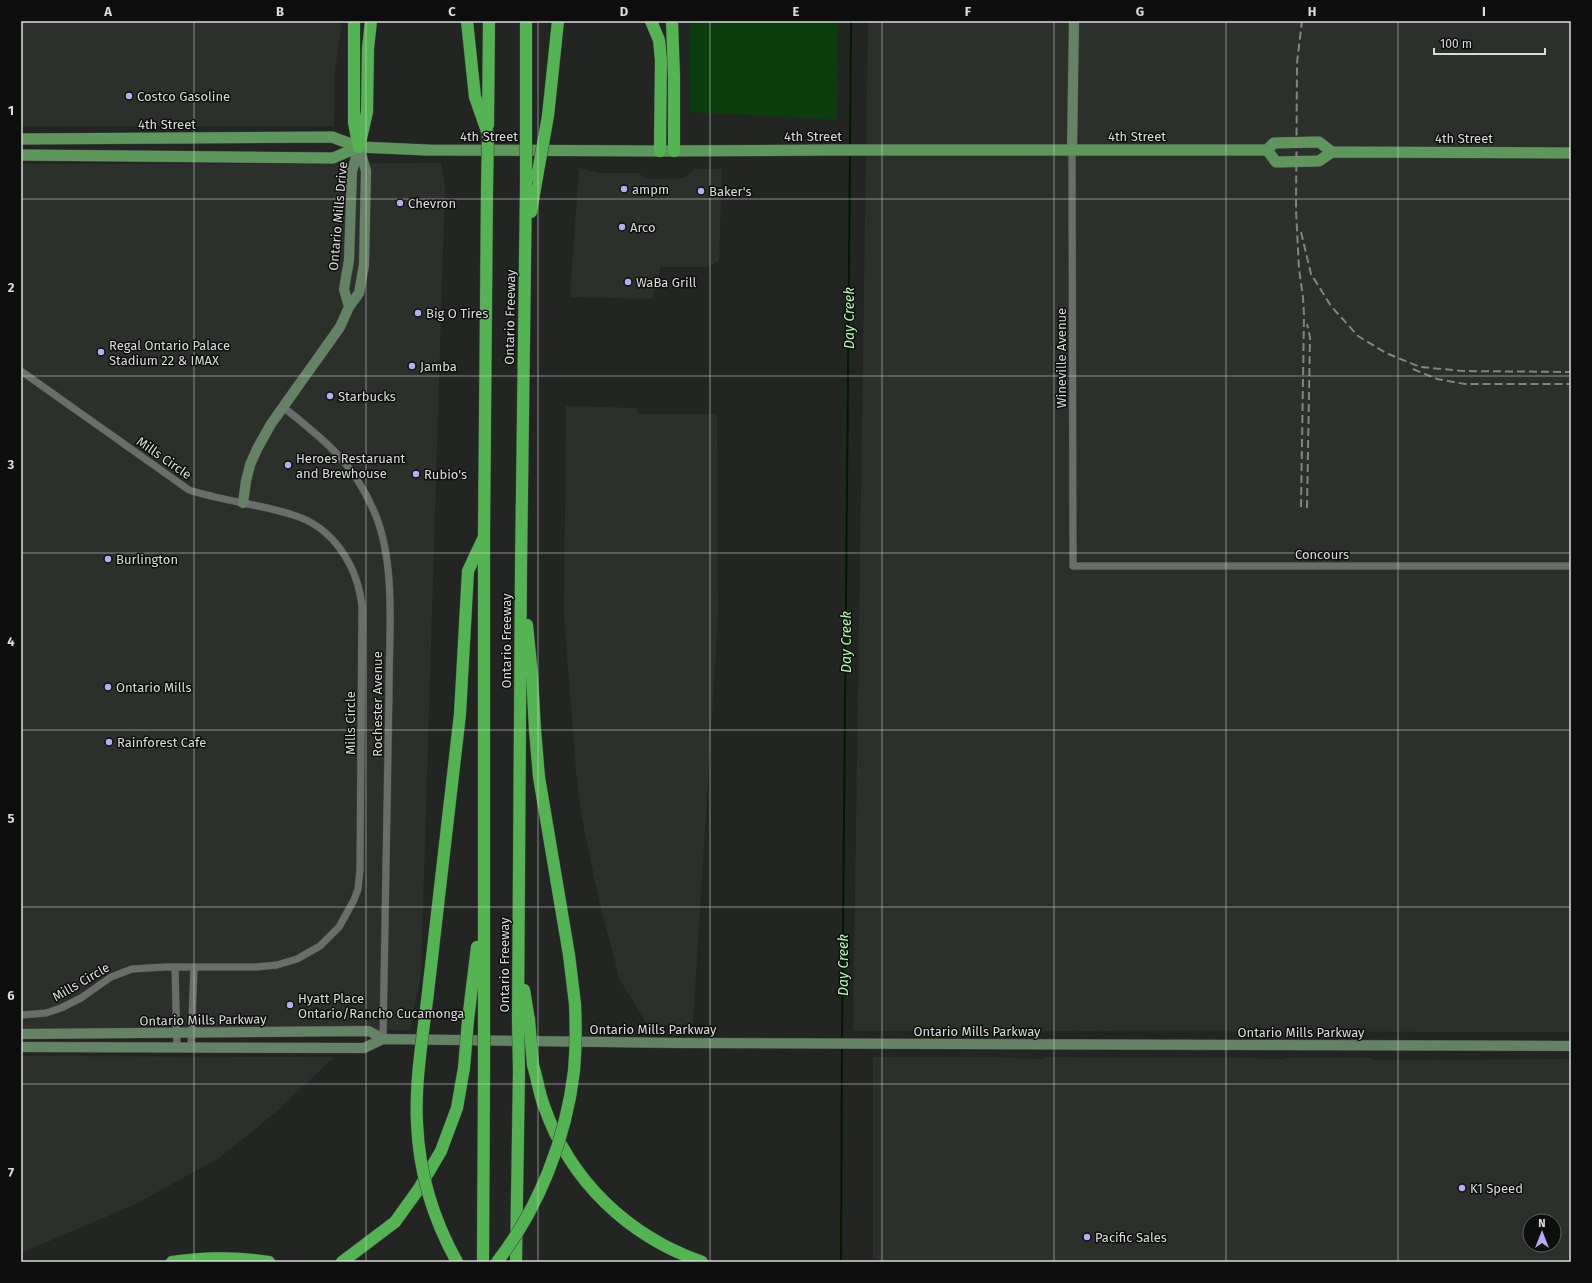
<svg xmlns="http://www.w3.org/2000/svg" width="1592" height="1283" viewBox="0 0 1592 1283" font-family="'Fira Sans',sans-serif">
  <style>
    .built { fill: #2b302b; fill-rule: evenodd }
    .green { fill: #0c3d0d }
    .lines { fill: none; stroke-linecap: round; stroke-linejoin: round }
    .stream { stroke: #001a01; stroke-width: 2 }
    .street-casing { stroke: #424442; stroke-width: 8 }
    .secondary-casing { stroke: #424442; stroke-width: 11 }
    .primary-casing { stroke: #424442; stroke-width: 12 }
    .highway-casing { stroke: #424442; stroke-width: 13 }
    .street { stroke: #6b6d6b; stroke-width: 7 }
    .secondary { stroke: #648264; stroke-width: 10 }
    .primary { stroke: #5d975c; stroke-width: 11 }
    .highway { stroke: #54b352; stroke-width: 12 }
    .rail { stroke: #828482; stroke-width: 2; stroke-dasharray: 8 4; stroke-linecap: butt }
    .highway-bridge-casing { stroke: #424442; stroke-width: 13; stroke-linecap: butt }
    .highway-bridge { stroke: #54b352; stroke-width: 12 }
    .grid { fill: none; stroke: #dadcda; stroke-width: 1; stroke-opacity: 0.55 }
    .poi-dot { fill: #baaaf6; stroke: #0d0e0d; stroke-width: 1.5 }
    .labels { text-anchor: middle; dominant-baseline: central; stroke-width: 3; stroke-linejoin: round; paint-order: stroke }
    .poi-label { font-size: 13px; fill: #dadcda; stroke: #0d0e0d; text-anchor: start }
    .street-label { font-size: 13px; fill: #dadcda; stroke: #0d0e0d }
    .water-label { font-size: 14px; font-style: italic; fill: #aefcaa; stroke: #0d0e0d }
    .neatline { fill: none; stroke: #dadcda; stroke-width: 1.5 }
    .grid-label { font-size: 13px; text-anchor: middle; font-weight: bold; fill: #dadcda }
  </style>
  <rect width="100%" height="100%" fill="#232523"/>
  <g class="built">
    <polygon points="21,21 342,21 335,70 334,126 21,126"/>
    <polygon points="868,21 1571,21 1571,1032 853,1031"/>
    <polygon points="441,163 445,185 421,973 410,1030 185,1031 21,1029 21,164"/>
    <polygon points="579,168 599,173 638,173 647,179 685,178 694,169 722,169 719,261 708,267 661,267 652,299 570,297"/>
    <polygon points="566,406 637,408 638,414 717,414 718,618 693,1024 648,1026 620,980 599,901 581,813 576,771 564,616"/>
    <polygon points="21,1056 334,1057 275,1113 219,1158 134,1205 21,1253"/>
    <path d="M873,1057h124l39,2h6l3,-2 213,1 2,1h23l2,-1h87l3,2 196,-1v203h-682l-16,-4zM1530,1221h24v24h-24z"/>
  </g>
  <polygon class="green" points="690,21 838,21 837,120 690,112"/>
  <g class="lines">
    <g class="stream">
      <polyline points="850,146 851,21"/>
      <polyline points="842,1040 850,154"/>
      <polyline points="841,1262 842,1046"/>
    </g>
    <defs>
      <g id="street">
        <polyline points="1072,150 1073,566 1571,566"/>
        <path d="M21,371l168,119c34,11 70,14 104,25 41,12 65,52 69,92l-2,263 -2,19 -4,11 -15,27 -19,19 -23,13 -20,6 -21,2h-91l-33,2 -21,8 -30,21 -20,10 -15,5 -25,2"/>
        <path d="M283,407c42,33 72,57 93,109 20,51 13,119 13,173 -1,117 -5,234 -6,350"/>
        <polyline points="175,967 177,1047"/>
        <polyline points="191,1047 194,968"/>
      </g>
      <g id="secondary">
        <polyline points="1072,150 1074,21"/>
        <polyline points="349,307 344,289 349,260 352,171 359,147"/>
        <polyline points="243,503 246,481 250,465 257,449 271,424 340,327 349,307 359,293 364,265 366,171 359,147"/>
        <polyline points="21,1034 369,1031 383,1039"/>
        <polyline points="21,1047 364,1048 383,1039 680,1043 1571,1046"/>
      </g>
      <g id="primary">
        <polyline points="21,139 332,137 359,147 427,150 660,151 830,150 1267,150 1274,143 1319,142 1332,152"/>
        <polyline points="1267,150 1276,162 1319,161 1332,152 1571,153"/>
        <polyline points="21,155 333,158 359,147"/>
      </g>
      <g id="highway">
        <polyline points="354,21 354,122 358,144"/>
        <polyline points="467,21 475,97 488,134"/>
        <polyline points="651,21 659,40 661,60 660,151"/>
        <polyline points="672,21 674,77 674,151"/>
        <polyline points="548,116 558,21"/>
        <polyline points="526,117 526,21"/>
        <polyline points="488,125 489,21"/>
        <polyline points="359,147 367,112 368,48 371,21"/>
        <polyline points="531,212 537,177"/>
        <polyline points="527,625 532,675 535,730 539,777 569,955 575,1004"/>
        <polyline points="524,990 529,1020"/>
        <polyline points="427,1001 460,714 468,571 483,539"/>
        <polyline points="468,1020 477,947"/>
        <polyline points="484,1021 484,536 487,189"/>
        <polyline points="518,1022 521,568 526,185"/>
        <path d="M533,1065c4,13 6,28 11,41 26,75 84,130 158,156"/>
        <path d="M172,1262c32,-5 66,-5 97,0"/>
        <polyline points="342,1262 395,1222 418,1190 441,1151 457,1108 464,1068"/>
        <polyline points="483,1262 484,1070"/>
        <polyline points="516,1262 519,1070"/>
      </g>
    </defs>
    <use href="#street" class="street-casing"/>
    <use href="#secondary" class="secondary-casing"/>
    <use href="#primary" class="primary-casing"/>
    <use href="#highway" class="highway-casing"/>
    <use href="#street" class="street"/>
    <use href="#secondary" class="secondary"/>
    <use href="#primary" class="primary"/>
    <use href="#highway" class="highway"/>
    <g class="rail">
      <polyline points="1301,232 1311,274 1331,306 1358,336 1386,353 1420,367 1463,371 1571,372"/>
      <polyline points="1413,369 1437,379 1465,384 1571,384"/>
      <polyline points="1301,507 1304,315 1303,297 1299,269 1296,210 1297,63 1302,21"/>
      <polyline points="1307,508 1310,337 1307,324"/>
    </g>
    <defs>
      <g id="highway-bridge">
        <polyline points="537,177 548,116"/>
        <polyline points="526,185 526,117"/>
        <polyline points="487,189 488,134"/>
        <path d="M427,1001c-5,40 -12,82 -10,122 2,49 16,96 40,139"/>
        <polyline points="529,1020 533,1065"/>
        <polyline points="484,1021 484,1070"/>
        <polyline points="518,1022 519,1070"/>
        <polyline points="464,1068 468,1020"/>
        <path d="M497,1262c42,-54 69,-123 77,-191 2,-22 2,-45 1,-67"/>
      </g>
    </defs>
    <use href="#highway-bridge" class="highway-bridge-casing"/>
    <use href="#highway-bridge" class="highway-bridge"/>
  </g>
  <path class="grid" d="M194,21v1241M366,21v1241M538,21v1241M710,21v1241M882,21v1241M1054,21v1241M1226,21v1241M1398,21v1241M21,199h1550M21,376h1550M21,553h1550M21,730h1550M21,907h1550M21,1084h1550"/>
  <g class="poi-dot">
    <circle cx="129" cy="96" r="4"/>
    <circle cx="624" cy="189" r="4"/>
    <circle cx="701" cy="191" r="4"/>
    <circle cx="400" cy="203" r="4"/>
    <circle cx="622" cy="227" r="4"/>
    <circle cx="628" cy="282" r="4"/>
    <circle cx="418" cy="313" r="4"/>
    <circle cx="101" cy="352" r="4"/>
    <circle cx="412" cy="366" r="4"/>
    <circle cx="330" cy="396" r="4"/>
    <circle cx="288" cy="465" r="4"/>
    <circle cx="416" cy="474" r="4"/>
    <circle cx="108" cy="559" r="4"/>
    <circle cx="108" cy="687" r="4"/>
    <circle cx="109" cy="742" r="4"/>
    <circle cx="290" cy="1005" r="4"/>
    <circle cx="1462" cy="1188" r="4"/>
    <circle cx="1087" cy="1237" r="4"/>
  </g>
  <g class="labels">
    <g class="poi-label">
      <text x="137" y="96">Costco Gasoline</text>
      <text x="632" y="189">ampm</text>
      <text x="709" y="191">Baker's</text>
      <text x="408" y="203">Chevron</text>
      <text x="630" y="227">Arco</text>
      <text x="636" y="282">WaBa Grill</text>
      <text x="426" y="313">Big O Tires</text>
      <text x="109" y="345">Regal Ontario Palace<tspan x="109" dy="15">Stadium 22 &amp; IMAX</tspan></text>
      <text x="420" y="366">Jamba</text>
      <text x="338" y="396">Starbucks</text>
      <text x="296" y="458">Heroes Restaruant<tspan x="296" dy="15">and Brewhouse</tspan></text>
      <text x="424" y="474">Rubio's</text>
      <text x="116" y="559">Burlington</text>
      <text x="116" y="687">Ontario Mills</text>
      <text x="117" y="742">Rainforest Cafe</text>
      <text x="298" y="998">Hyatt Place<tspan x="298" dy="15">Ontario/Rancho Cucamonga</tspan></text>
      <text x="1470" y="1188">K1 Speed</text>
      <text x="1095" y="1237">Pacific Sales</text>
    </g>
    <g class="street-label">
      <text x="167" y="124">4th Street</text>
      <text x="489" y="136">4th Street</text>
      <text x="813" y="136">4th Street</text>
      <text x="1137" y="136">4th Street</text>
      <text x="1464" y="138">4th Street</text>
      <text transform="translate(338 216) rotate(-85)">Ontario Mills Drive</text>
      <text transform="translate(510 317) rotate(-89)">Ontario Freeway</text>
      <text transform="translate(1061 358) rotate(-90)">Wineville Avenue</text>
      <text transform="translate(164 458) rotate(35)">Mills Circle</text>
      <text x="1322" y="554">Concours</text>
      <text transform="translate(506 641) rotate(-90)">Ontario Freeway</text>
      <text transform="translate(377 704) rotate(-90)">Rochester Avenue</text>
      <text transform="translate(350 723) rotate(-90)">Mills Circle</text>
      <text transform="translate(504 965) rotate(-90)">Ontario Freeway</text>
      <text transform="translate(81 982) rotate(-30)">Mills Circle</text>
      <text transform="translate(203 1020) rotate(-1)">Ontario Mills Parkway</text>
      <text x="653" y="1029">Ontario Mills Parkway</text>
      <text x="977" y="1031">Ontario Mills Parkway</text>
      <text x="1301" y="1032">Ontario Mills Parkway</text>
    </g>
    <g class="water-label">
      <text transform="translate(849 318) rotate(-90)">Day Creek</text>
      <text transform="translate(846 642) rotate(-90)">Day Creek</text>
      <text transform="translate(843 965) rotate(-90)">Day Creek</text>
    </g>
  </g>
  <rect width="1592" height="1283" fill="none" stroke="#0d0e0d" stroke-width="44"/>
  <g transform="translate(1542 1233)"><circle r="19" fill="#0d0e0d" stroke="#5f605f"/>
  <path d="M0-3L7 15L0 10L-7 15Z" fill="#baaaf6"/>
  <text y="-6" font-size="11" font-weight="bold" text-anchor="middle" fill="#dadcda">N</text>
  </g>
  <path d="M1434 48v6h111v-6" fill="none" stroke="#dadcda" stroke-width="2"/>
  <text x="1440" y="48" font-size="12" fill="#dadcda" stroke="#0d0e0d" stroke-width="3" paint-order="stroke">100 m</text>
  <rect x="22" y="22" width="1548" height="1239" class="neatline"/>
  <g class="grid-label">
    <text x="108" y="16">A</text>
    <text x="280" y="16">B</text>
    <text x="452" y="16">C</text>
    <text x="624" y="16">D</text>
    <text x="796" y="16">E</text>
    <text x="968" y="16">F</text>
    <text x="1140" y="16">G</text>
    <text x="1312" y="16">H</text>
    <text x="1484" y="16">I</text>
    <text x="11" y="115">1</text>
    <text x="11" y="292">2</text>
    <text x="11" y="469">3</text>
    <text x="11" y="646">4</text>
    <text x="11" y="823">5</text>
    <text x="11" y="1000">6</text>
    <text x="11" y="1177">7</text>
  </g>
</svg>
